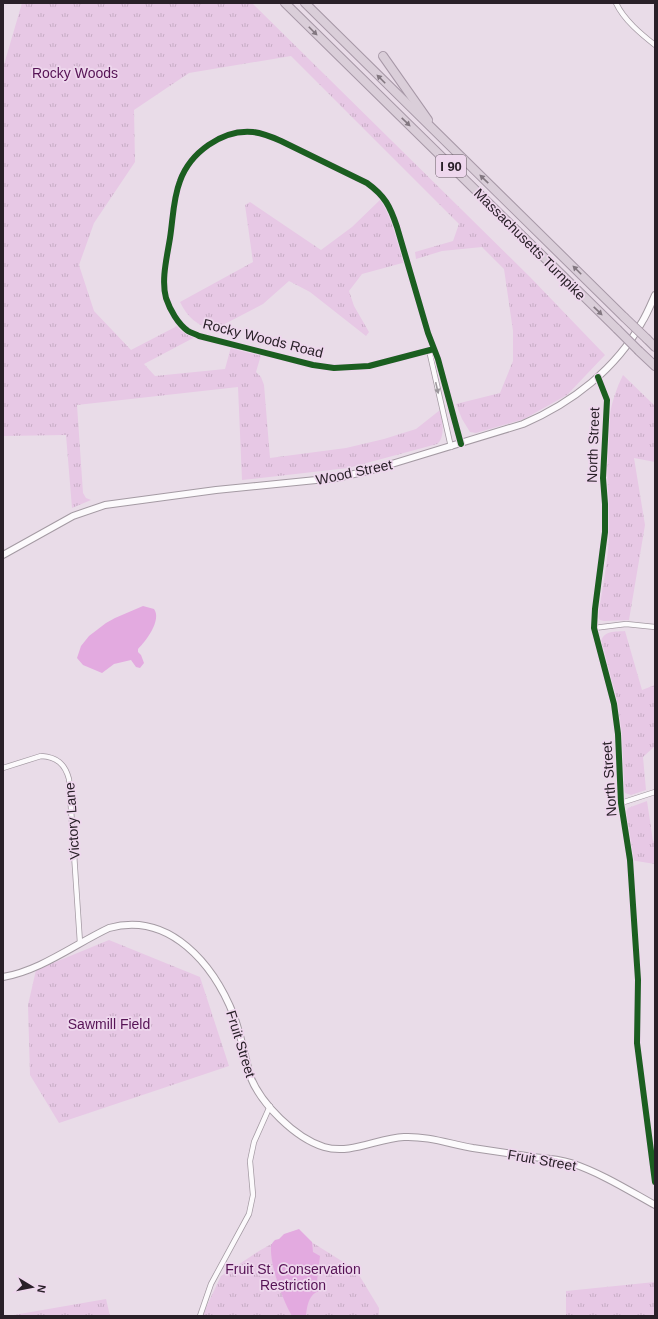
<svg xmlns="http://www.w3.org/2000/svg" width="658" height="1319" viewBox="0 0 658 1319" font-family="Arial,sans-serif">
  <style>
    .park { fill: url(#park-tufts) }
    .water { fill: #e3aae0 }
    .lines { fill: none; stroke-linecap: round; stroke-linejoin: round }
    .street-casing { stroke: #a49aa3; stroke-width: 6 }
    .secondary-casing { stroke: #a49aa3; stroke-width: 8 }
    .highway-casing { stroke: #a798a7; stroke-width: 10 }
    .street { stroke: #fcfafc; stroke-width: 4.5 }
    .secondary { stroke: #fcfafc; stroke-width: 6 }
    .highway { stroke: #daced9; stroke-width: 8 }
    .highway-bridge-casing { stroke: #a798a7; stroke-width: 10; stroke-linecap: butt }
    .highway-bridge { stroke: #daced9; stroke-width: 8 }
    .cycleway-casing { stroke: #eed7ed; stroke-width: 8 }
    .cycleway { stroke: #1b5e20; stroke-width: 6 }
    .oneway { fill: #827780 }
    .oneway2 { fill: #9d989d }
    .labels { text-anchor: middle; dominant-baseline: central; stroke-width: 3.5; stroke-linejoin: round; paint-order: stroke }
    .shield { fill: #eed7ed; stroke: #645763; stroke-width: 1 }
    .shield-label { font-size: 13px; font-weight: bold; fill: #292028 }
    .park-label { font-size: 14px; fill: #561355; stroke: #eed7ed }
    .street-label { font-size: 14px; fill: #292028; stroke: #eed7ed }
  </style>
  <defs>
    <pattern id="park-tufts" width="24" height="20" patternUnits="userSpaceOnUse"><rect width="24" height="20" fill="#e7c8e5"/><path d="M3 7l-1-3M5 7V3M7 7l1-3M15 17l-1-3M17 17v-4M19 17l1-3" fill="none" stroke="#c6acc4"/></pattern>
  </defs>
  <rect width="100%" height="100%" fill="#e9dce8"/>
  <g class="park">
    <path d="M22,3h230l278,274 75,78 -38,40 -43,24 -48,14 -6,-1 -8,-13 -6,-15 44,-11 13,-32v-30l-9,-62 -22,-22 -40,4 -26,8 -1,-7 38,-11 6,-17 -168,-168 -102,17 -55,37 1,52 -41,61 -15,42 15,46 37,39 50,-26 16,12 -53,28 11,12 70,-7 6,-22 30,8 -5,17 5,5 3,8 6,73 76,-10 38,-9 32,-10 24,-19c2,10 6,27 -3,34l-89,24 -106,12 -4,-93 -161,18 6,88 3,5 5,2 -19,8 -6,-73 -63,1v-368z"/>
    <path d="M382,198l7,9 17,55 -44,12 -13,17 5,15 15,26 -3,4 -56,-44 -21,-11 -26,23 -50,26c-15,-4 -26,-13 -33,-28l73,-40 -8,-57 5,-3 71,48 31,-23z"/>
    <path d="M623,375l32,31v56l-21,-4 11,67 -16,95 -25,1 -4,-1 -2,-3c4,-27 10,-55 11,-82 2,-57 -13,-106 14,-160z"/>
    <path d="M625,631l17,59 13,-5v61l-12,11 3,33 -15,5 -6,-2 -3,-6 -4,-73 -5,-24 -12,-47c1,-13 15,-11 24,-12z"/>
    <polygon points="647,801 653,841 655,842 655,864 630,860 626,812 628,808"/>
    <polygon points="109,940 200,977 229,1066 59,1123 30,1075 28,1005 36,970"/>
    <polygon points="294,1231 356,1270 379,1308 379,1316 202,1316 221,1276 259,1251"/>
    <polygon points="655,1282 655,1316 566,1316 566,1291"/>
    <polygon points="106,1299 110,1316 8,1316"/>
  </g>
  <g class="water">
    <path d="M143,606l11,3c8,11 -8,32 -16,40v3l3,3 3,8 -4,5 -4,-1 -5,-7 -17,4 -12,9 -19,-8 -6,-7 4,-12 8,-10 17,-13 9,-5z"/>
    <path d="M299,1229l13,13 1,10 7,4 -3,25 3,8v2c-11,2 -13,15 -14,25h-14c-9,-15 -22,-51 -21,-68 0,-4 2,-6 4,-8l4,-1 5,-5z"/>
  </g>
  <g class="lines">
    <defs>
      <g id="street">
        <path d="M616,3c8,17 25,31 39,42"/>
        <path d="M434,349l-65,17 -35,2 -21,-3 -114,-29c-3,-2 -8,-3 -11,-5 -10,-7 -18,-21 -22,-33 -5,-18 1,-41 4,-60 3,-19 3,-39 10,-57 10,-28 42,-52 73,-49 10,1 19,5 28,9l86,42c18,13 23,23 30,44l31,106 10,26 23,85"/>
        <polyline points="429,350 451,447"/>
        <polyline points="598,377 607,400 603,478 605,504 605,532 595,609 594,628 614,704 618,734 621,803 630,860 638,980 637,1043 655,1182"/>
        <polyline points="594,628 626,624 655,627"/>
        <path d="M3,768l38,-12c16,1 24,8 28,23l11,164"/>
        <polyline points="621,803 655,792"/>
        <polyline points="200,1316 211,1284 249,1214 253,1195 250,1161 254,1142 270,1106"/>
      </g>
      <g id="secondary">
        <path d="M3,555l70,-39 32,-11 111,-15 120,-12 36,-8 151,-46c49,-21 93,-55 119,-102 5,-8 9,-18 13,-27"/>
        <path d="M3,977c37,-6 72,-33 106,-49 61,-17 105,37 125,88 7,20 11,40 16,60 11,28 45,62 74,71 27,8 54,-9 80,-10 24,-1 46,7 69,11 20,3 40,6 60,9 12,1 26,2 38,6 30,10 57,27 84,42"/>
      </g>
      <g id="highway">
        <polyline points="285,3 617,329"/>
        <polyline points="305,3 624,317"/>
        <polyline points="383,56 428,120"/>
        <polyline points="647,339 655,347"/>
        <polyline points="639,351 655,366"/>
      </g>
    </defs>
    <use href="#street" class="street-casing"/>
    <use href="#secondary" class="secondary-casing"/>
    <use href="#highway" class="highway-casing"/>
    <use href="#street" class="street"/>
    <use href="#secondary" class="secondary"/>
    <use href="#highway" class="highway"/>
    <defs>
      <g id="highway-bridge">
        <polyline points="624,317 647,339"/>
        <polyline points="617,329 639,351"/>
      </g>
    </defs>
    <use href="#highway-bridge" class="highway-bridge-casing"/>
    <use href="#highway-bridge" class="highway-bridge"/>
    <defs>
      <g id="cycleway">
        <path d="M434,349l-65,17 -35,2 -21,-3 -114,-29c-3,-2 -8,-3 -11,-5 -10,-7 -18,-21 -22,-33 -5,-18 1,-41 4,-60 3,-19 3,-39 10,-57 10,-28 42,-52 73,-49 10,1 19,5 28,9l86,42c18,13 23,23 30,44l31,106 10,26 23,85"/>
        <polyline points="598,377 607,400 603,478 605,504 605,532 595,609 594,628 614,704 618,734 621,803 630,860 638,980 637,1043 655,1182"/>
      </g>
    </defs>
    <use href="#cycleway" class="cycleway-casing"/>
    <use href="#cycleway" class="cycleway"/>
  </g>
  <defs><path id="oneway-solid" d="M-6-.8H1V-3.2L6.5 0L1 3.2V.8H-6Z"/></defs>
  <g class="oneway">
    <use href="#oneway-solid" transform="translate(313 31) rotate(45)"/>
    <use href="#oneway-solid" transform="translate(381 79) rotate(-135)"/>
    <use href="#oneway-solid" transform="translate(406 122) rotate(44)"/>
    <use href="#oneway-solid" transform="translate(484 179) rotate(-136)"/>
    <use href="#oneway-solid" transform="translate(577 270) rotate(-135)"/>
    <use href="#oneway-solid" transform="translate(598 311) rotate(44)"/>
  </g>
  <use class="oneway2" href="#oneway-solid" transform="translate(437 388) rotate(77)"/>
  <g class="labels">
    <rect class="shield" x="436" y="155" width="30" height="22" rx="3"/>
    <g class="shield-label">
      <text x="451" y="166">I 90</text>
    </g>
    <g class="park-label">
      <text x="75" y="73">Rocky Woods</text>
      <text x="109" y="1024">Sawmill Field</text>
      <text x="293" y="1269">Fruit St. Conservation<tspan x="293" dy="16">Restriction</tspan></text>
    </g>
    <g class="street-label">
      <text transform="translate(530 244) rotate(45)">Massachusetts Turnpike</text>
      <text transform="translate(263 338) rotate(14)">Rocky Woods Road</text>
      <text transform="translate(593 445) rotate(-88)">North Street</text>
      <text transform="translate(354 472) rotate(-12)">Wood Street</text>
      <text transform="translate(609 779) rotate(-94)">North Street</text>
      <text transform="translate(72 821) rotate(-94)">Victory Lane</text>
      <text transform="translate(241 1044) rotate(73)">Fruit Street</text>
      <text transform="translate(542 1160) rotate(10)">Fruit Street</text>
    </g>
  </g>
  <rect width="658" height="1319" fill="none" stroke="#292028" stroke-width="8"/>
  <g transform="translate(32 1287) rotate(100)" stroke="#eed7ed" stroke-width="3" paint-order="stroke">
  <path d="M0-3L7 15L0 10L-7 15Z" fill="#292028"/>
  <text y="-6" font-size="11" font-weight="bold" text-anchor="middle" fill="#292028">N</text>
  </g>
</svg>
